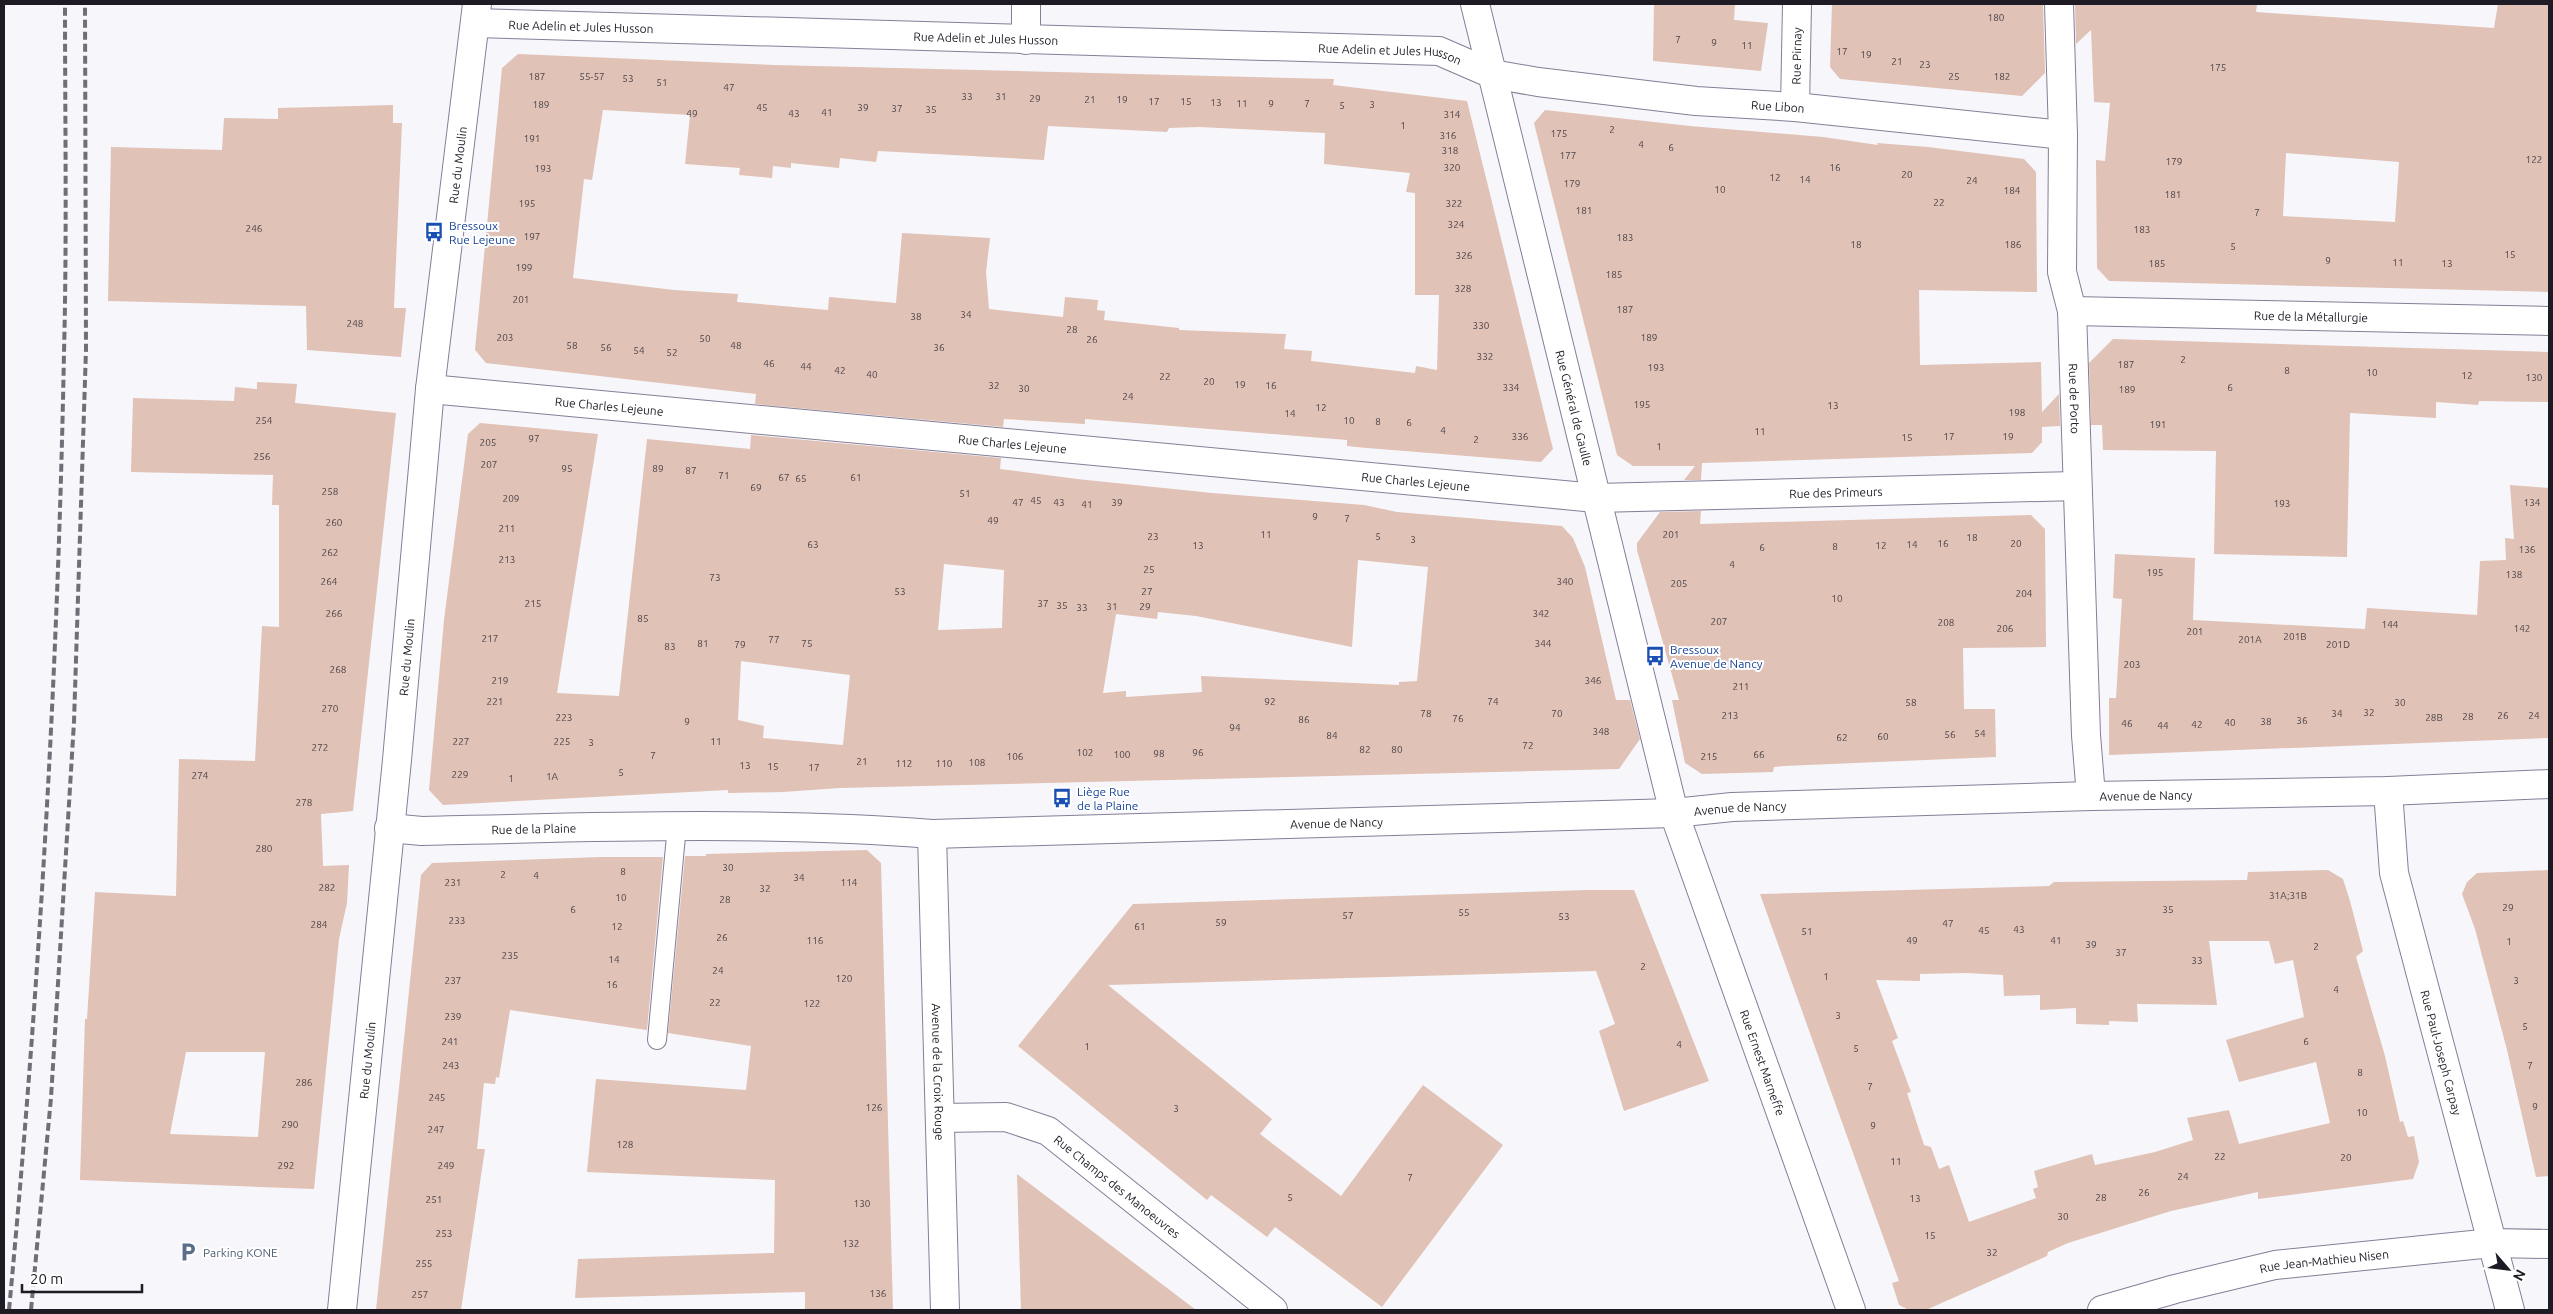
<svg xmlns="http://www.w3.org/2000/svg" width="2553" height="1314" viewBox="0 0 2553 1314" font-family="Ubuntu,sans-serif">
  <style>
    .building { fill: #e0c2b6; fill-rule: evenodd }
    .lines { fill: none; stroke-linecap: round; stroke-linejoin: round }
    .lane-casing { stroke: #857e97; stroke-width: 20 }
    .street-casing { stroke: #857e97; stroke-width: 30 }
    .lane { stroke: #fff; stroke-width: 18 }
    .street { stroke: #fff; stroke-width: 28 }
    .rail { stroke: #706e76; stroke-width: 4; stroke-dasharray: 8 4; stroke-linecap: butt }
    .labels { text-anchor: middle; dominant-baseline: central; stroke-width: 4; stroke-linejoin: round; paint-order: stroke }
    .number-label { font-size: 10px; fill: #4e4549 }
    .street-label { font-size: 12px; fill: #1e1b25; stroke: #fff }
    .transit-label { font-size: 12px; fill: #164399; stroke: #fff; text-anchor: start }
    .service-label { font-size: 12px; fill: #4e5e75; stroke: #fff; text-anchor: start }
  </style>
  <rect width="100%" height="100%" fill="#f7f6fb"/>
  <g class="building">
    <polygon points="1654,4 1735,4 1734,20 1768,23 1761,71 1653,61"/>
    <polygon points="1832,4 2043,4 2045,73 2022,96 1840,79 1830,67"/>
    <path d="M2075,4h182l-1,8 238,16 4,-24h51v288l-440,-11 -12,-13 -1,-108 9,1 5,-58 -16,-1 -3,-72 -15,14zM2286,153l113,9 -4,60 -112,-6z"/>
    <path d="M518,54l256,11 560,14 -1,6 134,16 86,348 -12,13 -174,-14 -20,-2v-6l-262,-21v5l-81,-5 -1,8 -248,-23 1,-10 -270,-31 -11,-13 27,-282zM603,110l87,5 -5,49 55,4 -1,7 33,3 1,-12 18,2v-5l48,5 1,-10 36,4 2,-11 166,9 4,-34 119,6 2,-4 30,-1 126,6 -1,31 86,9 -4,19 9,1v102h24l-2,75 -21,-4 -1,7 -104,-12 1,-10 -28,-2 2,-15 -107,-4v-2l-75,-8 1,-9 -8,-1 1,-10 -33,-3 -2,20 -74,-8 -3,-37 4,-34 -88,-5 -6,70 -67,-6 -1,13 -91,-8 1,-8 -64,-4 -101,-12 11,-99 8,1z"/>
    <polygon points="393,105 393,123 402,123 394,308 406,308 401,357 307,350 306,306 108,301 111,147 222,150 224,118 278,119 278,108"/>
    <polygon points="1545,110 1690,126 1823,137 1878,145 1877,143 1928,147 2024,159 2036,172 2037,292 1919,290 1920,365 2041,362 2042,412 2059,394 2060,426 2042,427 2042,442 2032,453 1702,463 1701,480 1684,480 1695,466 1633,466 1617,455 1534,123"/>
    <polygon points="2113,339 2549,352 2549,402 2479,401 2478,405 2436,402 2436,418 2350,413 2347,557 2214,554 2216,451 2103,450 2102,425 2091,425 2089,363"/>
    <path d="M257,382l40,2 -2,19 101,10 -43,398 -32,3 2,52 26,-1 -2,38 -8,36 -25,250 -234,-9 5,-161h2l8,-127 81,4 3,-137 76,2 7,-135 17,1v-122h-7l1,-30 -142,-3 2,-74 101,3 1,-14 22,2zM186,1052h79l-7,85 -88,-3z"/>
    <path d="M480,423l118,11 -41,259 62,3 28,-257 103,10 1,-14 250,23 -1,11 77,10 135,14 152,12 33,7 165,14 11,12 12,29 31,133h14l10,39 -21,30 -779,19 -57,4 -55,1v-3l-285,15 -14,-15 15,-170 24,-186zM1358,560l70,7 -11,114 -18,1v3l-198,-9 1,16 -76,5v-6l-23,2 13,-79 41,5 1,-7 38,4 156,31zM944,564l60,6 -2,58 -64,2zM741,661l109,14 -7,70 -80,-7 1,-12 -26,-6z"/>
    <polygon points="2510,485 2549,488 2549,738 2109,755 2109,698 2116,698 2122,599 2113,598 2115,554 2195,558 2193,620 2365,629 2367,608 2477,615 2480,561 2506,560 2505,538 2514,539"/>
    <polygon points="1701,511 1700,524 2031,515 2045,529 2046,647 1963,648 1964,709 1995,709 1996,757 1784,766 1774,767 1773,772 1702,774 1685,763 1672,700 1679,700 1637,550 1637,543 1660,512"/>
    <polygon points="867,850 881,863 893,1310 805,1310 805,1292 575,1298 578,1259 774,1253 775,1180 587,1172 596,1079 746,1090 751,1046 668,1033 685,856 706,856 706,854"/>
    <polygon points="601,857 663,857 647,1030 510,1010 499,1078 496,1077 495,1084 484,1083 477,1149 485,1149 461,1310 376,1310 421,875 432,863"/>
    <path d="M2328,870l15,9 7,22 13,50 -7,6 29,99 15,66 3,-1 5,16 6,-1 5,26 -6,17 -155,20v-7l-87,19 -103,32 -20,9 -1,4 -121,54h-17l-10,-5 -7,-22 7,-2 -139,-387 289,-8 5,-4 193,-2 1,-8zM2209,941h60l6,23 18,-4 11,57 -78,23 13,42 77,-20 14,61 -91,21 -10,-34 -42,8 6,22 -38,12 -60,13 -3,-11 -58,17 4,16 -5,2 3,9 -67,24 -20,-57 -10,4 -8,-22 -7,-2 -17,-52 4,-1 -19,-51 6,-3 -22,-58 44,1v-7l47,-1 36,2 1,21 36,-1v15l36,-2v16l33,1v-4l29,1 -1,-18 80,1z"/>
    <polygon points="2549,870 2549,1176 2536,1177 2507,1050 2475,929 2462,894 2467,882 2477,873"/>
    <polygon points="1587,890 1634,890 1709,1081 1624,1111 1599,1031 1615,1024 1596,971 1108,985 1272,1119 1260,1134 1341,1196 1423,1085 1503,1145 1382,1307 1275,1227 1267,1237 1211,1195 1207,1200 1018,1046 1133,904"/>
    <polygon points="1017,1174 1196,1310 1021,1310"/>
  </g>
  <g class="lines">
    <defs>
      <polyline id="lane" points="657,1040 677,825"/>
      <g id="street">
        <polyline points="1026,4 1026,40"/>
        <path id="s1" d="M1475,4l199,809 177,497"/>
        <path id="s2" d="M2059,4l4,131 -1,137 10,39 14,424 5,61"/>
        <path id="s3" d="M475,23l964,28 53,23 46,8 158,19 99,6 268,28"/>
        <path id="s4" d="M1795,107l2,-103"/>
        <path id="s5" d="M2072,311l477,10"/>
        <path id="s6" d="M430,389l1166,109 481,-12"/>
        <path id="s7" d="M2388,791l6,82 116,437"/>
        <path id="s8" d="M389,828l33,3c170,-4 340,-10 510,3l742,-21 58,-6 359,-11 297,-5 161,-7"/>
        <path id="s9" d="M932,834l13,476"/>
        <path id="s10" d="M940,1118l66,-1 42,14 225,179"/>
        <path id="s11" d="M342,1310l55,-550 33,-371 47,-385"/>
        <path id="s12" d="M2102,1310l73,-21 100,-24 217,-22 57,1"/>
      </g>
    </defs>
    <use href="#lane" class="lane-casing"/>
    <use href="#street" class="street-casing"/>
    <use href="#lane" class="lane"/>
    <use href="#street" class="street"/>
    <g class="rail">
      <path d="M9,1310c30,-318 49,-638 55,-958 3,-116 1,-232 1,-348"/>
      <polyline points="31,1310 51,1098 74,722 86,349 85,4"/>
    </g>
  </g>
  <defs>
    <symbol id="bus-bare" viewBox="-9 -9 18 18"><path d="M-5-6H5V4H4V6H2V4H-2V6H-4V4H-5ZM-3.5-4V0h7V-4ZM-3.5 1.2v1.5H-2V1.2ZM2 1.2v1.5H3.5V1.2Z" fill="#1a4fb4" stroke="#fff" stroke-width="2.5" paint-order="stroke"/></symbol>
    <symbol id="parking-bare" viewBox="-9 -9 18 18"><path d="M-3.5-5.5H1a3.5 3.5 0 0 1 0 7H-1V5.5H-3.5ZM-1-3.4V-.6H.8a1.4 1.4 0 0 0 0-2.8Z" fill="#5c6f8a" stroke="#fff" stroke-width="2.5" paint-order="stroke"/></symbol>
  </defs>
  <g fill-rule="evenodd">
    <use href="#bus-bare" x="420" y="218" width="28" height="28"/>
    <use href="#bus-bare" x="1641" y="642" width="28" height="28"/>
    <use href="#bus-bare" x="1048" y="784" width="28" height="28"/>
    <use href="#parking-bare" x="174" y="1238" width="28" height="28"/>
  </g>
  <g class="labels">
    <g class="number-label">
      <text x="1996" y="17">180</text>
      <text x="1678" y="39">7</text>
      <text x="1714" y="42">9</text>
      <text x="1747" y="45">11</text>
      <text x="1842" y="51">17</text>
      <text x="1866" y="54">19</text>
      <text x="1897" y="61">21</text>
      <text x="1925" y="64">23</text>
      <text x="2218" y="67">175</text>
      <text x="537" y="76">187</text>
      <text x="592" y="76">55-57</text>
      <text x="1954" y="76">25</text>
      <text x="2002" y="76">182</text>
      <text x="628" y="78">53</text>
      <text x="662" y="82">51</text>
      <text x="729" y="87">47</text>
      <text x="967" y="96">33</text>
      <text x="1001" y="96">31</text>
      <text x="1035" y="98">29</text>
      <text x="1090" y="99">21</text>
      <text x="1122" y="99">19</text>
      <text x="1154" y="101">17</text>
      <text x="1186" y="101">15</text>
      <text x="1216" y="102">13</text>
      <text x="1242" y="103">11</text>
      <text x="1271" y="103">9</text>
      <text x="1307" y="103">7</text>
      <text x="541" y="104">189</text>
      <text x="1372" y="104">3</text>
      <text x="1342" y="105">5</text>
      <text x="762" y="107">45</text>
      <text x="863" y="107">39</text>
      <text x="897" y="108">37</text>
      <text x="931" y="109">35</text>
      <text x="827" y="112">41</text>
      <text x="692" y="113">49</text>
      <text x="794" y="113">43</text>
      <text x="1452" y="114">314</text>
      <text x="1403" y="125">1</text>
      <text x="1612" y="129">2</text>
      <text x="1559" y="133">175</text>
      <text x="1448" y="135">316</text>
      <text x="532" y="138">191</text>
      <text x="1641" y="144">4</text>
      <text x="1671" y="147">6</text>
      <text x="1450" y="150">318</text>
      <text x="1568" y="155">177</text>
      <text x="2534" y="159">122</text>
      <text x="2174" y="161">179</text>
      <text x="1452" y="167">320</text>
      <text x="1835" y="167">16</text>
      <text x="543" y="168">193</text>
      <text x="1907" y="174">20</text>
      <text x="1775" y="177">12</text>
      <text x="1805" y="179">14</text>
      <text x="1972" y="180">24</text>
      <text x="1572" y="183">179</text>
      <text x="1720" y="189">10</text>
      <text x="2012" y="190">184</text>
      <text x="2173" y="194">181</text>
      <text x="1939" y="202">22</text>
      <text x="527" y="203">195</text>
      <text x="1454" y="203">322</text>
      <text x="1584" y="210">181</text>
      <text x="2257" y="212">7</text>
      <text x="1456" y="224">324</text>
      <text x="254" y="228">246</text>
      <text x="2142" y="229">183</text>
      <text x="532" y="236">197</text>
      <text x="1625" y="237">183</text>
      <text x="1856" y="244">18</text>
      <text x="2013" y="244">186</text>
      <text x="2233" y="246">5</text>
      <text x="2510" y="254">15</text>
      <text x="1464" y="255">326</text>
      <text x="2328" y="260">9</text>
      <text x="2398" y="262">11</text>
      <text x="2157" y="263">185</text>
      <text x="2447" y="263">13</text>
      <text x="524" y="267">199</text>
      <text x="1614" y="274">185</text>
      <text x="1463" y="288">328</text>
      <text x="521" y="299">201</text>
      <text x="1625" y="309">187</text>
      <text x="966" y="314">34</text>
      <text x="916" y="316">38</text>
      <text x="355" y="323">248</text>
      <text x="1481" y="325">330</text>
      <text x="1072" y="329">28</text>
      <text x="505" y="337">203</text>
      <text x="1649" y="337">189</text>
      <text x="705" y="338">50</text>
      <text x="1092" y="339">26</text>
      <text x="572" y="345">58</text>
      <text x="736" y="345">48</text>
      <text x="606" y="347">56</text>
      <text x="939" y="347">36</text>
      <text x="639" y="350">54</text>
      <text x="672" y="352">52</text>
      <text x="1485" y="356">332</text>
      <text x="2183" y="359">2</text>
      <text x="769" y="363">46</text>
      <text x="2126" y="364">187</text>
      <text x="806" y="366">44</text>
      <text x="1656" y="367">193</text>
      <text x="840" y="370">42</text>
      <text x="2287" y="370">8</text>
      <text x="2372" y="372">10</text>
      <text x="872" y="374">40</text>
      <text x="2467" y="375">12</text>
      <text x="1165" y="376">22</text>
      <text x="2534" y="377">130</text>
      <text x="1209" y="381">20</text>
      <text x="1240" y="384">19</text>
      <text x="994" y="385">32</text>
      <text x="1271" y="385">16</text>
      <text x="1511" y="387">334</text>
      <text x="2230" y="387">6</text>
      <text x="1024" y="388">30</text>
      <text x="2127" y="389">189</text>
      <text x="1128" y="396">24</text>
      <text x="1642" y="404">195</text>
      <text x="1833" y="405">13</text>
      <text x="1321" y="407">12</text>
      <text x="2017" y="412">198</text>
      <text x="1290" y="413">14</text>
      <text x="264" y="420">254</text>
      <text x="1349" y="420">10</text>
      <text x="1378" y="421">8</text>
      <text x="1409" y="422">6</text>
      <text x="2158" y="424">191</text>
      <text x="1443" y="430">4</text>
      <text x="1760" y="431">11</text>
      <text x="1520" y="436">336</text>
      <text x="1949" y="436">17</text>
      <text x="2008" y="436">19</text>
      <text x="1907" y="437">15</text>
      <text x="534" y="438">97</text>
      <text x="1476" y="439">2</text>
      <text x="488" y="442">205</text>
      <text x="1659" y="446">1</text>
      <text x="262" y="456">256</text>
      <text x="489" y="464">207</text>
      <text x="567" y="468">95</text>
      <text x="658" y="468">89</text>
      <text x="691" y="470">87</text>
      <text x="724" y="475">71</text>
      <text x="784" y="477">67</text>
      <text x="856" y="477">61</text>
      <text x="801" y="478">65</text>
      <text x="756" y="487">69</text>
      <text x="330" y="491">258</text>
      <text x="965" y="493">51</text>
      <text x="511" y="498">209</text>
      <text x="1036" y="500">45</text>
      <text x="1018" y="502">47</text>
      <text x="1059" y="502">43</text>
      <text x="1117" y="502">39</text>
      <text x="2532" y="502">134</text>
      <text x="2282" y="503">193</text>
      <text x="1087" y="504">41</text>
      <text x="1315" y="516">9</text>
      <text x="1347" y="518">7</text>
      <text x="993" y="520">49</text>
      <text x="334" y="522">260</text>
      <text x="507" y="528">211</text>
      <text x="1266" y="534">11</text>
      <text x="1671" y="534">201</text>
      <text x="1153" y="536">23</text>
      <text x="1378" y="536">5</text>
      <text x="1972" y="537">18</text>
      <text x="1413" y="539">3</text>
      <text x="1943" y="543">16</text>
      <text x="2016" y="543">20</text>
      <text x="813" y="544">63</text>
      <text x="1912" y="544">14</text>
      <text x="1198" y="545">13</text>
      <text x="1881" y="545">12</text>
      <text x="1835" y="546">8</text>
      <text x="1762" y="547">6</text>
      <text x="2527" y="549">136</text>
      <text x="330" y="552">262</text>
      <text x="507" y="559">213</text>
      <text x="1732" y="564">4</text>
      <text x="1149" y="569">25</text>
      <text x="2155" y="572">195</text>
      <text x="2514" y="574">138</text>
      <text x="715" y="577">73</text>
      <text x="329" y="581">264</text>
      <text x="1565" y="581">340</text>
      <text x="1679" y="583">205</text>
      <text x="900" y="591">53</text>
      <text x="1147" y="591">27</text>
      <text x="2024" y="593">204</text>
      <text x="1837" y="598">10</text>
      <text x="533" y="603">215</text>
      <text x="1043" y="603">37</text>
      <text x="1062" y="605">35</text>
      <text x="1112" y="606">31</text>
      <text x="1145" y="606">29</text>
      <text x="1082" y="607">33</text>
      <text x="334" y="613">266</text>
      <text x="1541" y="613">342</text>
      <text x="643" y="618">85</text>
      <text x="1719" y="621">207</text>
      <text x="1946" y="622">208</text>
      <text x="2390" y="624">144</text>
      <text x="2005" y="628">206</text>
      <text x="2522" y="628">142</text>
      <text x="2195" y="631">201</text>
      <text x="2295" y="636">201B</text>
      <text x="490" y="638">217</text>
      <text x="774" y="639">77</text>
      <text x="2250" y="639">201A</text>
      <text x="703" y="643">81</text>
      <text x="807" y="643">75</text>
      <text x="1543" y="643">344</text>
      <text x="740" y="644">79</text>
      <text x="2338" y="644">201D</text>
      <text x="670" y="646">83</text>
      <text x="2132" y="664">203</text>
      <text x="338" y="669">268</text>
      <text x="500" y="680">219</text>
      <text x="1593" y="680">346</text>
      <text x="1741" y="686">211</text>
      <text x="495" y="701">221</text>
      <text x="1270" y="701">92</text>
      <text x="1493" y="701">74</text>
      <text x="1911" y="702">58</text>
      <text x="2400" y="702">30</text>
      <text x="330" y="708">270</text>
      <text x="2369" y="712">32</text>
      <text x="1426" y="713">78</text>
      <text x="1557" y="713">70</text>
      <text x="2337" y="713">34</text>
      <text x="1730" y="715">213</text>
      <text x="2503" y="715">26</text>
      <text x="2534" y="715">24</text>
      <text x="2468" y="716">28</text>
      <text x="564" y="717">223</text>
      <text x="2434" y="717">28B</text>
      <text x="1458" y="718">76</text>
      <text x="1304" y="719">86</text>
      <text x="2302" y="720">36</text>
      <text x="687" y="721">9</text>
      <text x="2266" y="721">38</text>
      <text x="2230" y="722">40</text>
      <text x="2127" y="723">46</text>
      <text x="2197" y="724">42</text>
      <text x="2163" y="725">44</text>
      <text x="1235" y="727">94</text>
      <text x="1601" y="731">348</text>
      <text x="1980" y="733">54</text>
      <text x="1950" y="734">56</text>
      <text x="1332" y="735">84</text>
      <text x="1883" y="736">60</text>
      <text x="1842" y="737">62</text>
      <text x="461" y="741">227</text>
      <text x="562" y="741">225</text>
      <text x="716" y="741">11</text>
      <text x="591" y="742">3</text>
      <text x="1528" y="745">72</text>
      <text x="320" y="747">272</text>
      <text x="1365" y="749">82</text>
      <text x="1397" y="749">80</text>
      <text x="1085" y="752">102</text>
      <text x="1198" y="752">96</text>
      <text x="1159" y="753">98</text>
      <text x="1122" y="754">100</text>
      <text x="1759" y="754">66</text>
      <text x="653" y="755">7</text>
      <text x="1015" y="756">106</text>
      <text x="1709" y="756">215</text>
      <text x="862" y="761">21</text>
      <text x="977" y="762">108</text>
      <text x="904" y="763">112</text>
      <text x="944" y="763">110</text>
      <text x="745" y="765">13</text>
      <text x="773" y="766">15</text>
      <text x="814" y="767">17</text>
      <text x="621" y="772">5</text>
      <text x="460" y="774">229</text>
      <text x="200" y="775">274</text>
      <text x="552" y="776">1A</text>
      <text x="511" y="778">1</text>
      <text x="304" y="802">278</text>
      <text x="264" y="848">280</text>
      <text x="728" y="867">30</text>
      <text x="623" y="871">8</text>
      <text x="503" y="874">2</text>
      <text x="536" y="875">4</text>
      <text x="799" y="877">34</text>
      <text x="453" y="882">231</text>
      <text x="849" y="882">114</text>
      <text x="327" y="887">282</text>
      <text x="765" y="888">32</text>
      <text x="2288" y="895">31A;31B</text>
      <text x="621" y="897">10</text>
      <text x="725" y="899">28</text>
      <text x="2508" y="907">29</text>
      <text x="573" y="909">6</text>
      <text x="2168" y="909">35</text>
      <text x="1464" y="912">55</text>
      <text x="1348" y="915">57</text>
      <text x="1564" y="916">53</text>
      <text x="457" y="920">233</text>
      <text x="1221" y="922">59</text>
      <text x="1948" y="923">47</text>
      <text x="319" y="924">284</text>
      <text x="617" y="926">12</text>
      <text x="1140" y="926">61</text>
      <text x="2019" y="929">43</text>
      <text x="1984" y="930">45</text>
      <text x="1807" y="931">51</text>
      <text x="722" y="937">26</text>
      <text x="815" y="940">116</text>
      <text x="1912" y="940">49</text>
      <text x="2056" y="940">41</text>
      <text x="2509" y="941">1</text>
      <text x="2091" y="944">39</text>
      <text x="2316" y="946">2</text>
      <text x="2121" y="952">37</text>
      <text x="510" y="955">235</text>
      <text x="614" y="959">14</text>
      <text x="2197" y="960">33</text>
      <text x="1643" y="966">2</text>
      <text x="718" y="970">24</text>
      <text x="1826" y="976">1</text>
      <text x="844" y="978">120</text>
      <text x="453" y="980">237</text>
      <text x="2516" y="980">3</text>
      <text x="612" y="984">16</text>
      <text x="2336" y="989">4</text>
      <text x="715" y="1002">22</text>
      <text x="812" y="1003">122</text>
      <text x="1838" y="1015">3</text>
      <text x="453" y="1016">239</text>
      <text x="2525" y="1026">5</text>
      <text x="450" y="1041">241</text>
      <text x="2306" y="1041">6</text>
      <text x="1679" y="1044">4</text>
      <text x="1087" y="1046">1</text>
      <text x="1856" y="1048">5</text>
      <text x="451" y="1065">243</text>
      <text x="2530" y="1065">7</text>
      <text x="2360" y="1072">8</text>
      <text x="304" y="1082">286</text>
      <text x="1870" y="1086">7</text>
      <text x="437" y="1097">245</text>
      <text x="2535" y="1106">9</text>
      <text x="874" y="1107">126</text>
      <text x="1176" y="1108">3</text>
      <text x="2362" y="1112">10</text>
      <text x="290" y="1124">290</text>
      <text x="1873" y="1125">9</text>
      <text x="436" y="1129">247</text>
      <text x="625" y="1144">128</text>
      <text x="2220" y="1156">22</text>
      <text x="2346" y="1157">20</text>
      <text x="1896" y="1161">11</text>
      <text x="286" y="1165">292</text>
      <text x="446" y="1165">249</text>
      <text x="2183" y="1176">24</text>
      <text x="1410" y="1177">7</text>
      <text x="2144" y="1192">26</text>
      <text x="1290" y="1197">5</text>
      <text x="2101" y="1197">28</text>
      <text x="1915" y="1198">13</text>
      <text x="434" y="1199">251</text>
      <text x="862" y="1203">130</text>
      <text x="2063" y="1216">30</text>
      <text x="444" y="1233">253</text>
      <text x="1930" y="1235">15</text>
      <text x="851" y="1243">132</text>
      <text x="1992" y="1252">32</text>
      <text x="424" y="1263">255</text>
      <text x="878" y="1293">136</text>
      <text x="420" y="1294">257</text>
    </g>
    <g class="street-label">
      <text stroke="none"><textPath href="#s3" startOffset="106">Rue Adelin et Jules Husson</textPath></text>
      <text stroke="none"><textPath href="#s3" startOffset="511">Rue Adelin et Jules Husson</textPath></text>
      <text stroke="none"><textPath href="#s3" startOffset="916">Rue Adelin et Jules Husson</textPath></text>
      <text stroke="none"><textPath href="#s4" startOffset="51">Rue Pirnay</textPath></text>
      <text stroke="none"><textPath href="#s3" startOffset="1310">Rue Libon</textPath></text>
      <text stroke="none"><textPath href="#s11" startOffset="1151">Rue du Moulin</textPath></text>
      <text stroke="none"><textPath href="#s5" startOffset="239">Rue de la Métallurgie</textPath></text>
      <text stroke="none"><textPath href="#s2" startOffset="396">Rue de Porto</textPath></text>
      <text stroke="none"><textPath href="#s6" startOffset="180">Rue Charles Lejeune</textPath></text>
      <text stroke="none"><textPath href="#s1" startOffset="416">Rue Général de Gaulle</textPath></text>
      <text stroke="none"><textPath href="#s6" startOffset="585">Rue Charles Lejeune</textPath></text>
      <text stroke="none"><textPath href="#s6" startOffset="990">Rue Charles Lejeune</textPath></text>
      <text stroke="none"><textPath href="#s6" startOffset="1411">Rue des Primeurs</textPath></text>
      <text stroke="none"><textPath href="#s11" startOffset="656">Rue du Moulin</textPath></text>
      <text stroke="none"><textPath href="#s8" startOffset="1758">Avenue de Nancy</textPath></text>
      <text stroke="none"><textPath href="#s8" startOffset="1352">Avenue de Nancy</textPath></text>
      <text stroke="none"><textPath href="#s8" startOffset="948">Avenue de Nancy</textPath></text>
      <text stroke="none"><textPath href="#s8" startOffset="145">Rue de la Plaine</textPath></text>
      <text stroke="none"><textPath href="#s7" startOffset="268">Rue Paul-Joseph Carpay</textPath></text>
      <text stroke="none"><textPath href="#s11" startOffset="251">Rue du Moulin</textPath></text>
      <text stroke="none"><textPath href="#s1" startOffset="1098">Rue Ernest Marneffe</textPath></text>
      <text stroke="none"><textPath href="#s9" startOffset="238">Avenue de la Croix Rouge</textPath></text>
      <text stroke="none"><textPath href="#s10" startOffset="199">Rue Champs des Manoeuvres</textPath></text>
      <text stroke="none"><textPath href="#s12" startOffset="228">Rue Jean-Mathieu Nisen</textPath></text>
    </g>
    <g class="transit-label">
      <text x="449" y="225">Bressoux<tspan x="449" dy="14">Rue Lejeune</tspan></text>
      <text x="1670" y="649">Bressoux<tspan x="1670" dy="14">Avenue de Nancy</tspan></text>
      <text x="1077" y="791">Liège Rue<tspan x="1077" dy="14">de la Plaine</tspan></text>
    </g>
    <g class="service-label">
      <text x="203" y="1252">Parking KONE</text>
    </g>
  </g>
  <rect width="2553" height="1314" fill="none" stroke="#1e1b25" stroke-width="10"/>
  <g transform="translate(2508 1269) rotate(118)" stroke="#ffffff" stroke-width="4" paint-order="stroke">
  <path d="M0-4L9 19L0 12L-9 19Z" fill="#1e1b25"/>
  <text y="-8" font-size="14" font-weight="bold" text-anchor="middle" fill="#1e1b25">N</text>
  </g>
  <path d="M22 1284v8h120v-8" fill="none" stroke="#1e1b25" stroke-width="2.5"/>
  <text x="30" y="1284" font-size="15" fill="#1e1b25" stroke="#ffffff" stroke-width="4" paint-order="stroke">20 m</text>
</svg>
